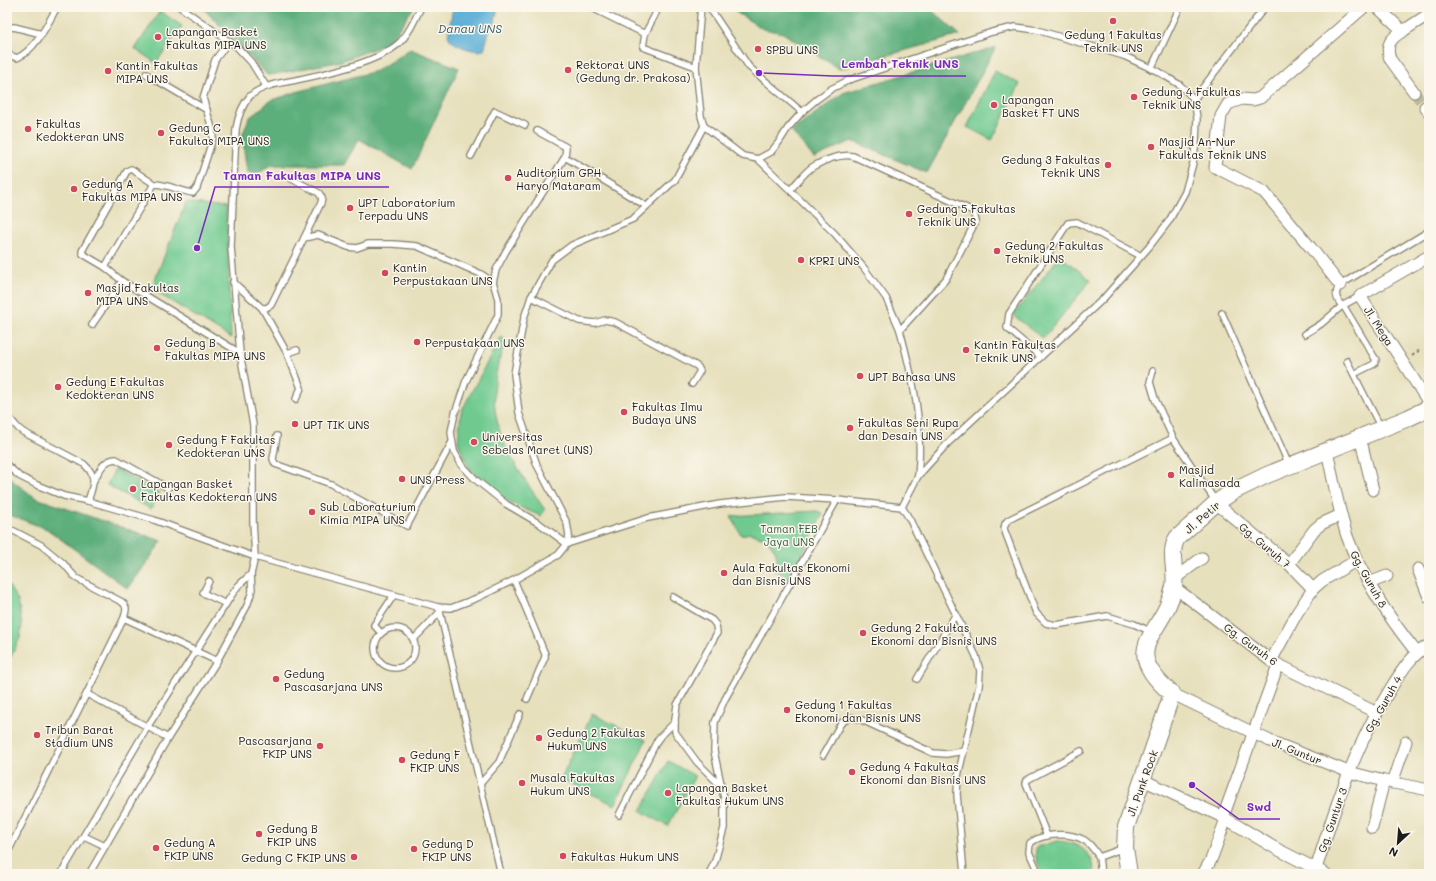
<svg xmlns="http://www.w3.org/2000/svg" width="1436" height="881" viewBox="0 0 1436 881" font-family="Mali,sans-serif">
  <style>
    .green { fill: #70ca90; stroke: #467356 }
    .forest { fill: #5cae7a; stroke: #3c654b }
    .water { fill: #5bafd7; stroke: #3c667a }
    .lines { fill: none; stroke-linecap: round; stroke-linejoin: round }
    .minor-tunnel { stroke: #beb99d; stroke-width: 11; stroke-dasharray: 11 5.5; stroke-linecap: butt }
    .service-casing { stroke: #827e6c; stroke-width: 8 }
    .minor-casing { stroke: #827e6c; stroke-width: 13 }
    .secondary-casing { stroke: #827e6c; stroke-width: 18 }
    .path { stroke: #827e6c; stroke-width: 2; stroke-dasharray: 3 3; stroke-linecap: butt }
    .service { stroke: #fff; stroke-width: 5.5 }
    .minor { stroke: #fff; stroke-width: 11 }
    .secondary { stroke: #fff; stroke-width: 16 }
    .poi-dot { fill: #d1495b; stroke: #fbf7ec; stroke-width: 1.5 }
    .labels { text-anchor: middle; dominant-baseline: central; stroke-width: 3; stroke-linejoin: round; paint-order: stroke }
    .poi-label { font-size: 11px; fill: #1c1c1c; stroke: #fbf7ec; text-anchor: start }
    .street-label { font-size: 11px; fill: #1c1c1c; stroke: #fbf7ec }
    .park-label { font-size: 11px; fill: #395945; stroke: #fbf7ec }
    .water-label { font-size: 12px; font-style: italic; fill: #385e70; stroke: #fbf7ec }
    .leader { fill: none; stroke: #7b2cbf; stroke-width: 1.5 }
    .callout-dot { fill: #7b2cbf; stroke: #fbf7ec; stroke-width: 1.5 }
    .callout-label { font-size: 12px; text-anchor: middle; font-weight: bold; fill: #7b2cbf; stroke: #fbf7ec; stroke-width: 3; stroke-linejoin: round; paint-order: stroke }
  </style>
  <rect width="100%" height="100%" fill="#fbf7ec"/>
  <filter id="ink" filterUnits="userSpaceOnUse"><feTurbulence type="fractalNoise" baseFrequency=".025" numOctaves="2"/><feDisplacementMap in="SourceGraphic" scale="8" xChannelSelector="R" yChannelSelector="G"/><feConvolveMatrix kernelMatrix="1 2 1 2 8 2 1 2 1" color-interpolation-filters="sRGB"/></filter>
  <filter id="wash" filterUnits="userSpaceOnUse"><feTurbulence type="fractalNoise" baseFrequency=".012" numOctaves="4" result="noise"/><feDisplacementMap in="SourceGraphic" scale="16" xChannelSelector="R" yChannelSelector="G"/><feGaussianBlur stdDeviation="0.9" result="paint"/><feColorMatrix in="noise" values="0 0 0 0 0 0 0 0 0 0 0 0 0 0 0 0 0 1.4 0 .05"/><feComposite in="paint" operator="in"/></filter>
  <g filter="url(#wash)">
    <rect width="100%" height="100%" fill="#e7e0bd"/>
    <g class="green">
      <polygon points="160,11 182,26 156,63 135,49"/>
      <polygon points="995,71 1020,84 992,140 967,127"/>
      <polygon points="186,202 226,207 231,338 151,289"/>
      <polygon points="1060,256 1091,280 1043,339 1013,315"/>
      <path d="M502,337l3,3c-3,13 -9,28 -10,42 -6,52 23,87 50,128l-4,6 -31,-13 -40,-33 -12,-28 3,-30 39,-74z"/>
      <polygon points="115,469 160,493 151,509 107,485"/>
      <polygon points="817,511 822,513 822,516 790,578 774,570 778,565 776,552 767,539 750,533 741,535 731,516"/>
      <polygon points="7,583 18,601 22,625 20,638 7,665"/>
      <polygon points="592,714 646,740 615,805 561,779"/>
      <polygon points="668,761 695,776 668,826 641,811"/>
      <path d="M1057,841c20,1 38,11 37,33h-51c-4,-8 -10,-18 -6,-27z"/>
    </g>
    <g class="forest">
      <polygon points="202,7 414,7 389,43 342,61 271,75 267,75"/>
      <polygon points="733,7 928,7 960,35 839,69 783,33 763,29 734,11"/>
      <polygon points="996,47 927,173 852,141 814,158 792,132 793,130 843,93"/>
      <polygon points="410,49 459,68 412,169 359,139 344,165 271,165 256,175 250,175 247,172 242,136 249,118 270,101 296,92 376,71"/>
      <polygon points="7,474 14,482 36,498 162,541 128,589 47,529 7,514"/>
    </g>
    <path class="water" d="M453,7h45l-4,19 -4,2 -6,22c-9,3 -34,-5 -36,-15z"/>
  </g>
  <g filter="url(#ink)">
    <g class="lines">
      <polyline class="minor-tunnel" points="1414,92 1425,107"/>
      <defs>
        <g id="service">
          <polyline points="180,7 237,47 251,62 266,86"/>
          <polyline points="590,7 645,34"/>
          <polyline points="659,7 645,34 643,47 696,67"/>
          <polyline points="709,7 749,67 802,112"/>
          <polyline points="7,28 14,27 42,34"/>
          <path d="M229,41l-14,19 -12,38 8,27 2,13 -16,50 -4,5c-13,-2 -26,-9 -39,-9l-49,83 17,14 118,72"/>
          <path d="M7,54l10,4c19,-9 30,-33 40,-51"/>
          <polyline points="1151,69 1180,7"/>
          <polyline points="146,74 207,110"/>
          <polyline points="1194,99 1265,7"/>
          <polyline points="537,131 566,147 565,157 506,251 496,270 493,282 498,299 498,315 466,381 455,413 451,432 454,451 461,464 476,480 506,504 540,524 567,544"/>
          <polyline points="471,156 495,111 525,125"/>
          <polyline points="565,157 646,206"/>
          <polyline points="758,159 835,234 864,268 886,298 900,330"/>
          <polyline points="292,179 319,193 322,198 321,203 304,238"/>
          <path d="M790,190c7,-7 16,-20 24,-24 11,-6 27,-12 39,-10l120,55 3,10 -30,58 -46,51c9,35 19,72 19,109 1,12 0,25 -1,37"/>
          <polyline points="105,267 83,254 82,251 127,171 131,169 133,170 154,184"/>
          <polyline points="233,282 262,308 266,308 271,305 304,238 318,235 348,247 357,248 368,244 393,244 417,246 481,274 493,282"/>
          <polyline points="531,297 579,321 595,323 605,320 615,322 695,365 698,367 700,371 692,384"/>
          <polyline points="1343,305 1376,360 1374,364 1354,374"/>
          <path d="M1342,306c-6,-7 -8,-13 -2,-21l89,-54"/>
          <polyline points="262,308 287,353 301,388 296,399"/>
          <polyline points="1222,313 1289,465"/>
          <polyline points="92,325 122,281"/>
          <polyline points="1305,334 1321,324 1342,306 1360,296"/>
          <polyline points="287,353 297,350"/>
          <polyline points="1041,357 1007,328 1009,314 1068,223 1077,222 1141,256"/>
          <polyline points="1347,361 1381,428"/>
          <polyline points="1153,371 1150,382 1155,399 1173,438 1216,502"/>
          <path d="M7,415l11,13 5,4 61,32c14,13 9,21 4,37"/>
          <polyline points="277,436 273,459 275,464 331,484 407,526 452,442"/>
          <polyline points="7,465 19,476 37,485 64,496 88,501 154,520 255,557 438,607 451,608 477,598 514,580 558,555 567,544 569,535 567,523 537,465 519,413 514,374 524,318 531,297 552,260 572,245 633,219 675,180 704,126"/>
          <path d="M94,480c7,-11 9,-20 22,-21l52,29"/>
          <polyline points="902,507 910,520 976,656 980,671 979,686 958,776 957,794 964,874"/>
          <path d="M7,529l7,2 27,14 22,18 13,15 46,24c6,5 4,9 2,16l-116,234"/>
          <polyline points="567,544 648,518 720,504 786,497 837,500 902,507 918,476 948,443 1103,299 1149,247 1169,221 1185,192 1193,163 1196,142 1197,118 1194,99 1180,85 1157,71 1124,56 1037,30 1015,27 992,32 849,80 831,89 816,100 802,112 788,128 779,142 771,152 758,159 743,156 704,126 701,116 696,67 701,7"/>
          <polyline points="514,580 545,654 545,657 527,699"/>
          <polyline points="209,581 203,593 226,604"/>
          <polyline points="673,597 712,620 716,625 717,633 677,705 675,719 675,732 697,762 721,786"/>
          <polyline points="438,607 440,612 501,874"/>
          <polyline points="124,618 217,661"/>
          <circle cx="395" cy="648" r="20"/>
          <polyline points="1152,632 1134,624 1107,616 1056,625 1046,623 1036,613 1004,529 1005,524 1008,520 1173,438"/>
          <polyline points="381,633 374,625 394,595"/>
          <polyline points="414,639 440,612"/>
          <polyline points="917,679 956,614"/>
          <polyline points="87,694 168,738"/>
          <polyline points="823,755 841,723 851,717 862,720 933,753 946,754 964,751"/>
          <polyline points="480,784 499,762 520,714"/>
          <polyline points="619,815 658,739 675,722"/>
          <polyline points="84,836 105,846"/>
          <polyline points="1047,836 1026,783 1027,780 1081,751"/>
          <polyline points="61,874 148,726 231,596 238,586 251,574"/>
          <path d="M89,874l79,-136 49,-77 30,-55 5,-15 -1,-17 4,-17 -2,-36v-96l-13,-72 -9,-106 5,-118c2,-12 5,-23 14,-33 13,-11 30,-13 46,-16 28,-6 82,-17 103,-37 10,-9 16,-24 22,-36"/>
          <polyline points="709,874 715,861 724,828 724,798 714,751 715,722 725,699 837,500"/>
          <path d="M1039,874l-10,-22 1,-9c13,-10 40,-11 54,-3 7,4 11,11 15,17"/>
          <polyline points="1101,874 1099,857 1124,848"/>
        </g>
        <g id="minor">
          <polyline points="1377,7 1403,31 1429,14"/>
          <path d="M1403,31c-12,7 -18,14 -13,28l24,33"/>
          <polyline points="1425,107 1429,112"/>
          <polyline points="1429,256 1360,296 1429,403"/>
          <polyline points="1340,285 1311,248 1264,192 1215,167 1221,116 1228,104 1242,99 1253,100 1260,98 1364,7"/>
          <polyline points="1360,437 1373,490"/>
          <path d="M1327,450c6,29 11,58 20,86 15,42 42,82 70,117"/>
          <polyline points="1216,503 1289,564 1313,589"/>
          <polyline points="1289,564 1314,530 1321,524 1341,515"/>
          <polyline points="1418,569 1429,597"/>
          <polyline points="1174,579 1202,558"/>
          <polyline points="1369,583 1387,576"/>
          <polyline points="1174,587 1271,661 1377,713"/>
          <polyline points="1271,661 1297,613 1313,589 1322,581 1357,560"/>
          <polyline points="1171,693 1270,741 1349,772 1384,781 1429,790"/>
          <polyline points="1143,780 1223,817 1275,848 1326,874"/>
          <polyline points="1392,783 1406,742"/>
          <polyline points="1223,817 1278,665"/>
          <polyline points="1372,828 1384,781"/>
          <path d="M1316,869c19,-62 40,-125 75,-181 10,-16 20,-33 38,-43"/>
          <polyline points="1203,874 1211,860 1226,819"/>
        </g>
        <path id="secondary" d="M1129,874l-4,-26 1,-21 44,-127 1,-7c-55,-47 -6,-58 3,-107 3,-17 -6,-32 3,-48l39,-35 18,-12 33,-16 141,-57 21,-10"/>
      </defs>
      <use href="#service" class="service-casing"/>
      <use href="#minor" class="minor-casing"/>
      <use href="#secondary" class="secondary-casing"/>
      <polyline class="path" points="1412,356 1421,349"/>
      <use href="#service" class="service"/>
      <use href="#minor" class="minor"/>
      <use href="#secondary" class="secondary"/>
    </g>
  </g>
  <g class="poi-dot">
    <circle cx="1113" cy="21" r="4"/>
    <circle cx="158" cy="37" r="4"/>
    <circle cx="758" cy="49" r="4"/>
    <circle cx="568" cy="70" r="4"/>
    <circle cx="108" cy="71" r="4"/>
    <circle cx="1134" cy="97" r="4"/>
    <circle cx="994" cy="105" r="4"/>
    <circle cx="28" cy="129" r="4"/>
    <circle cx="161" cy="133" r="4"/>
    <circle cx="1151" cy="147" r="4"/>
    <circle cx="1108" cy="165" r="4"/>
    <circle cx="508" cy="178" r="4"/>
    <circle cx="74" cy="189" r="4"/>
    <circle cx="350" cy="208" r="4"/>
    <circle cx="909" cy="214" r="4"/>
    <circle cx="997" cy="251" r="4"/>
    <circle cx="801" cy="260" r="4"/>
    <circle cx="385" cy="273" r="4"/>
    <circle cx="88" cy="293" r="4"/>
    <circle cx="417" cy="342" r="4"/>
    <circle cx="157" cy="348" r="4"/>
    <circle cx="966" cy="350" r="4"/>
    <circle cx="860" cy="376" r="4"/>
    <circle cx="58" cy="387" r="4"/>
    <circle cx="624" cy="412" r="4"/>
    <circle cx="295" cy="424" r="4"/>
    <circle cx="850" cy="428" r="4"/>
    <circle cx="474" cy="442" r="4"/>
    <circle cx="169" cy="445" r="4"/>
    <circle cx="1171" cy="475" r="4"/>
    <circle cx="402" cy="479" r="4"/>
    <circle cx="133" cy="489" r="4"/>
    <circle cx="312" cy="512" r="4"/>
    <circle cx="724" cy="573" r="4"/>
    <circle cx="863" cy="633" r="4"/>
    <circle cx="276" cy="679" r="4"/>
    <circle cx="787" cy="710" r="4"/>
    <circle cx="37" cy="735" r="4"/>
    <circle cx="539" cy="738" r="4"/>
    <circle cx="320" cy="746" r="4"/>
    <circle cx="402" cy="760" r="4"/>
    <circle cx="852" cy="772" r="4"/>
    <circle cx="522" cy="783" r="4"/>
    <circle cx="668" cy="793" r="4"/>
    <circle cx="259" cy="834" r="4"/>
    <circle cx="156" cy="848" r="4"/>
    <circle cx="414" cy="849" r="4"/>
    <circle cx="563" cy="856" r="4"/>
    <circle cx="354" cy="857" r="4"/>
  </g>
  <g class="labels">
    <g class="poi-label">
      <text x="166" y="31">Lapangan Basket<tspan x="166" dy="13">Fakultas MIPA UNS</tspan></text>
      <text x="1113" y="34" text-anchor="middle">Gedung 1 Fakultas<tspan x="1113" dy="13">Teknik UNS</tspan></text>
      <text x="766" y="49">SPBU UNS</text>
      <text x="576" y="64">Rektorat UNS<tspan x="576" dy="13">(Gedung dr. Prakosa)</tspan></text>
      <text x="116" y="65">Kantin Fakultas<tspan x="116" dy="13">MIPA UNS</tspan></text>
      <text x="1142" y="91">Gedung 4 Fakultas<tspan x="1142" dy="13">Teknik UNS</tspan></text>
      <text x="1002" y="99">Lapangan<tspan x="1002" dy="13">Basket FT UNS</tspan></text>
      <text x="36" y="123">Fakultas<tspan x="36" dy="13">Kedokteran UNS</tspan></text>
      <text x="169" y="127">Gedung C<tspan x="169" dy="13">Fakultas MIPA UNS</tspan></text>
      <text x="1159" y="141">Masjid An-Nur<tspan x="1159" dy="13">Fakultas Teknik UNS</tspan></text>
      <text x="1100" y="159" text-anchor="end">Gedung 3 Fakultas<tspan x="1100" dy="13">Teknik UNS</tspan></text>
      <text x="516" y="172">Auditorium GPH<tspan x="516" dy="13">Haryo Mataram</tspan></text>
      <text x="82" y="183">Gedung A<tspan x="82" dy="13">Fakultas MIPA UNS</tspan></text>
      <text x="358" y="202">UPT Laboratorium<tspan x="358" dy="13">Terpadu UNS</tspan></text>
      <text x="917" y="208">Gedung 5 Fakultas<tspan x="917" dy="13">Teknik UNS</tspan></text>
      <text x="1005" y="245">Gedung 2 Fakultas<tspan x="1005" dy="13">Teknik UNS</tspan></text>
      <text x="809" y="260">KPRI UNS</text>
      <text x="393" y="267">Kantin<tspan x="393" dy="13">Perpustakaan UNS</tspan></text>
      <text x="96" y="287">Masjid Fakultas<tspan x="96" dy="13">MIPA UNS</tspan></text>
      <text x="165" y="342">Gedung B<tspan x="165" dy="13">Fakultas MIPA UNS</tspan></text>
      <text x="425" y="342">Perpustakaan UNS</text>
      <text x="974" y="344">Kantin Fakultas<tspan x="974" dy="13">Teknik UNS</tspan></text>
      <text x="868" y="376">UPT Bahasa UNS</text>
      <text x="66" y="381">Gedung E Fakultas<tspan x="66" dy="13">Kedokteran UNS</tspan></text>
      <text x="632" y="406">Fakultas Ilmu<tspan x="632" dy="13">Budaya UNS</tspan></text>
      <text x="858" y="422">Fakultas Seni Rupa<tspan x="858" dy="13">dan Desain UNS</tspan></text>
      <text x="303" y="424">UPT TIK UNS</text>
      <text x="482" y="436">Universitas<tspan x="482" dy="13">Sebelas Maret (UNS)</tspan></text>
      <text x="177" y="439">Gedung F Fakultas<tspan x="177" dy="13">Kedokteran UNS</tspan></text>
      <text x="1179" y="469">Masjid<tspan x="1179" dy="13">Kalimasada</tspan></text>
      <text x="410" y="479">UNS Press</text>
      <text x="141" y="483">Lapangan Basket<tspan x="141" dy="13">Fakultas Kedokteran UNS</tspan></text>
      <text x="320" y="506">Sub Laboraturium<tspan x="320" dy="13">Kimia MIPA UNS</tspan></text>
      <text x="732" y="567">Aula Fakultas Ekonomi<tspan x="732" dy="13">dan Bisnis UNS</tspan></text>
      <text x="871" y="627">Gedung 2 Fakultas<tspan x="871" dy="13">Ekonomi dan Bisnis UNS</tspan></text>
      <text x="284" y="673">Gedung<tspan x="284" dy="13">Pascasarjana UNS</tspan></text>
      <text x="795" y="704">Gedung 1 Fakultas<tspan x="795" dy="13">Ekonomi dan Bisnis UNS</tspan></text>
      <text x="45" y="729">Tribun Barat<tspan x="45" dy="13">Stadium UNS</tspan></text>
      <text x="547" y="732">Gedung 2 Fakultas<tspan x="547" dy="13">Hukum UNS</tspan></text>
      <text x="312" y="740" text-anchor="end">Pascasarjana<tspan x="312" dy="13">FKIP UNS</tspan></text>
      <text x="410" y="754">Gedung F<tspan x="410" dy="13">FKIP UNS</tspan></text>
      <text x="860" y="766">Gedung 4 Fakultas<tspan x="860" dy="13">Ekonomi dan Bisnis UNS</tspan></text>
      <text x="530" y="777">Musala Fakultas<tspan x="530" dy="13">Hukum UNS</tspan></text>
      <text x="676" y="787">Lapangan Basket<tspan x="676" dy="13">Fakultas Hukum UNS</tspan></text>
      <text x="267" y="828">Gedung B<tspan x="267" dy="13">FKIP UNS</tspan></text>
      <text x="164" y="842">Gedung A<tspan x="164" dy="13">FKIP UNS</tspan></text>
      <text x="422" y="843">Gedung D<tspan x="422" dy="13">FKIP UNS</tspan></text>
      <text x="571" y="856">Fakultas Hukum UNS</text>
      <text x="346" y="857" text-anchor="end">Gedung C FKIP UNS</text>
    </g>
    <g class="street-label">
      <text transform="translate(1379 326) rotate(57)">Jl. Mega</text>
      <text transform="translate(1202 517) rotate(-41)">Jl. Petir</text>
      <text transform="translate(1265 545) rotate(40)">Gg. Guruh 7</text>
      <text transform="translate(1369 579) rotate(61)">Gg. Guruh 8</text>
      <text transform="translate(1251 644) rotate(36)">Gg. Guruh 6</text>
      <text transform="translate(1383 704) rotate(-61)">Gg. Guruh 4</text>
      <text transform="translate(1297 751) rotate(22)">Jl. Guntur</text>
      <text transform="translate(1142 783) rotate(-70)">Jl. Punk Rock</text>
      <text transform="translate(1332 820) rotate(-71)">Gg. Guntur 3</text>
    </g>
    <g class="park-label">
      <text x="789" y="528">Taman FEB<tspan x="789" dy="13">Jaya UNS</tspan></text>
    </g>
    <g class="water-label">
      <text x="470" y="28">Danau UNS</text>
    </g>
  </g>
  <path class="leader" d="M759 73L833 76H966M197 248L215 187H389M1192 785L1239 819H1280"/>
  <g class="callout-dot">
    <circle cx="759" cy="73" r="4"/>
    <circle cx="197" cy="248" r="4"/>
    <circle cx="1192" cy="785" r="4"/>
  </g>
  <g class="callout-label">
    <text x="900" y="68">Lembah Teknik UNS</text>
    <text x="302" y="180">Taman Fakultas MIPA UNS</text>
    <text x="1259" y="811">Swd</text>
  </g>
  <rect width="1436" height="881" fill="none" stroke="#fbf7ec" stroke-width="24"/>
  <g transform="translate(1398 843) rotate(206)" stroke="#fbf7ec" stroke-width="3" paint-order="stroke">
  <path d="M0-3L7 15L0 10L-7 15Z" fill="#1c1c1c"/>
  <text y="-6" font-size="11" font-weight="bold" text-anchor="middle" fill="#1c1c1c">N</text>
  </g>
</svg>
